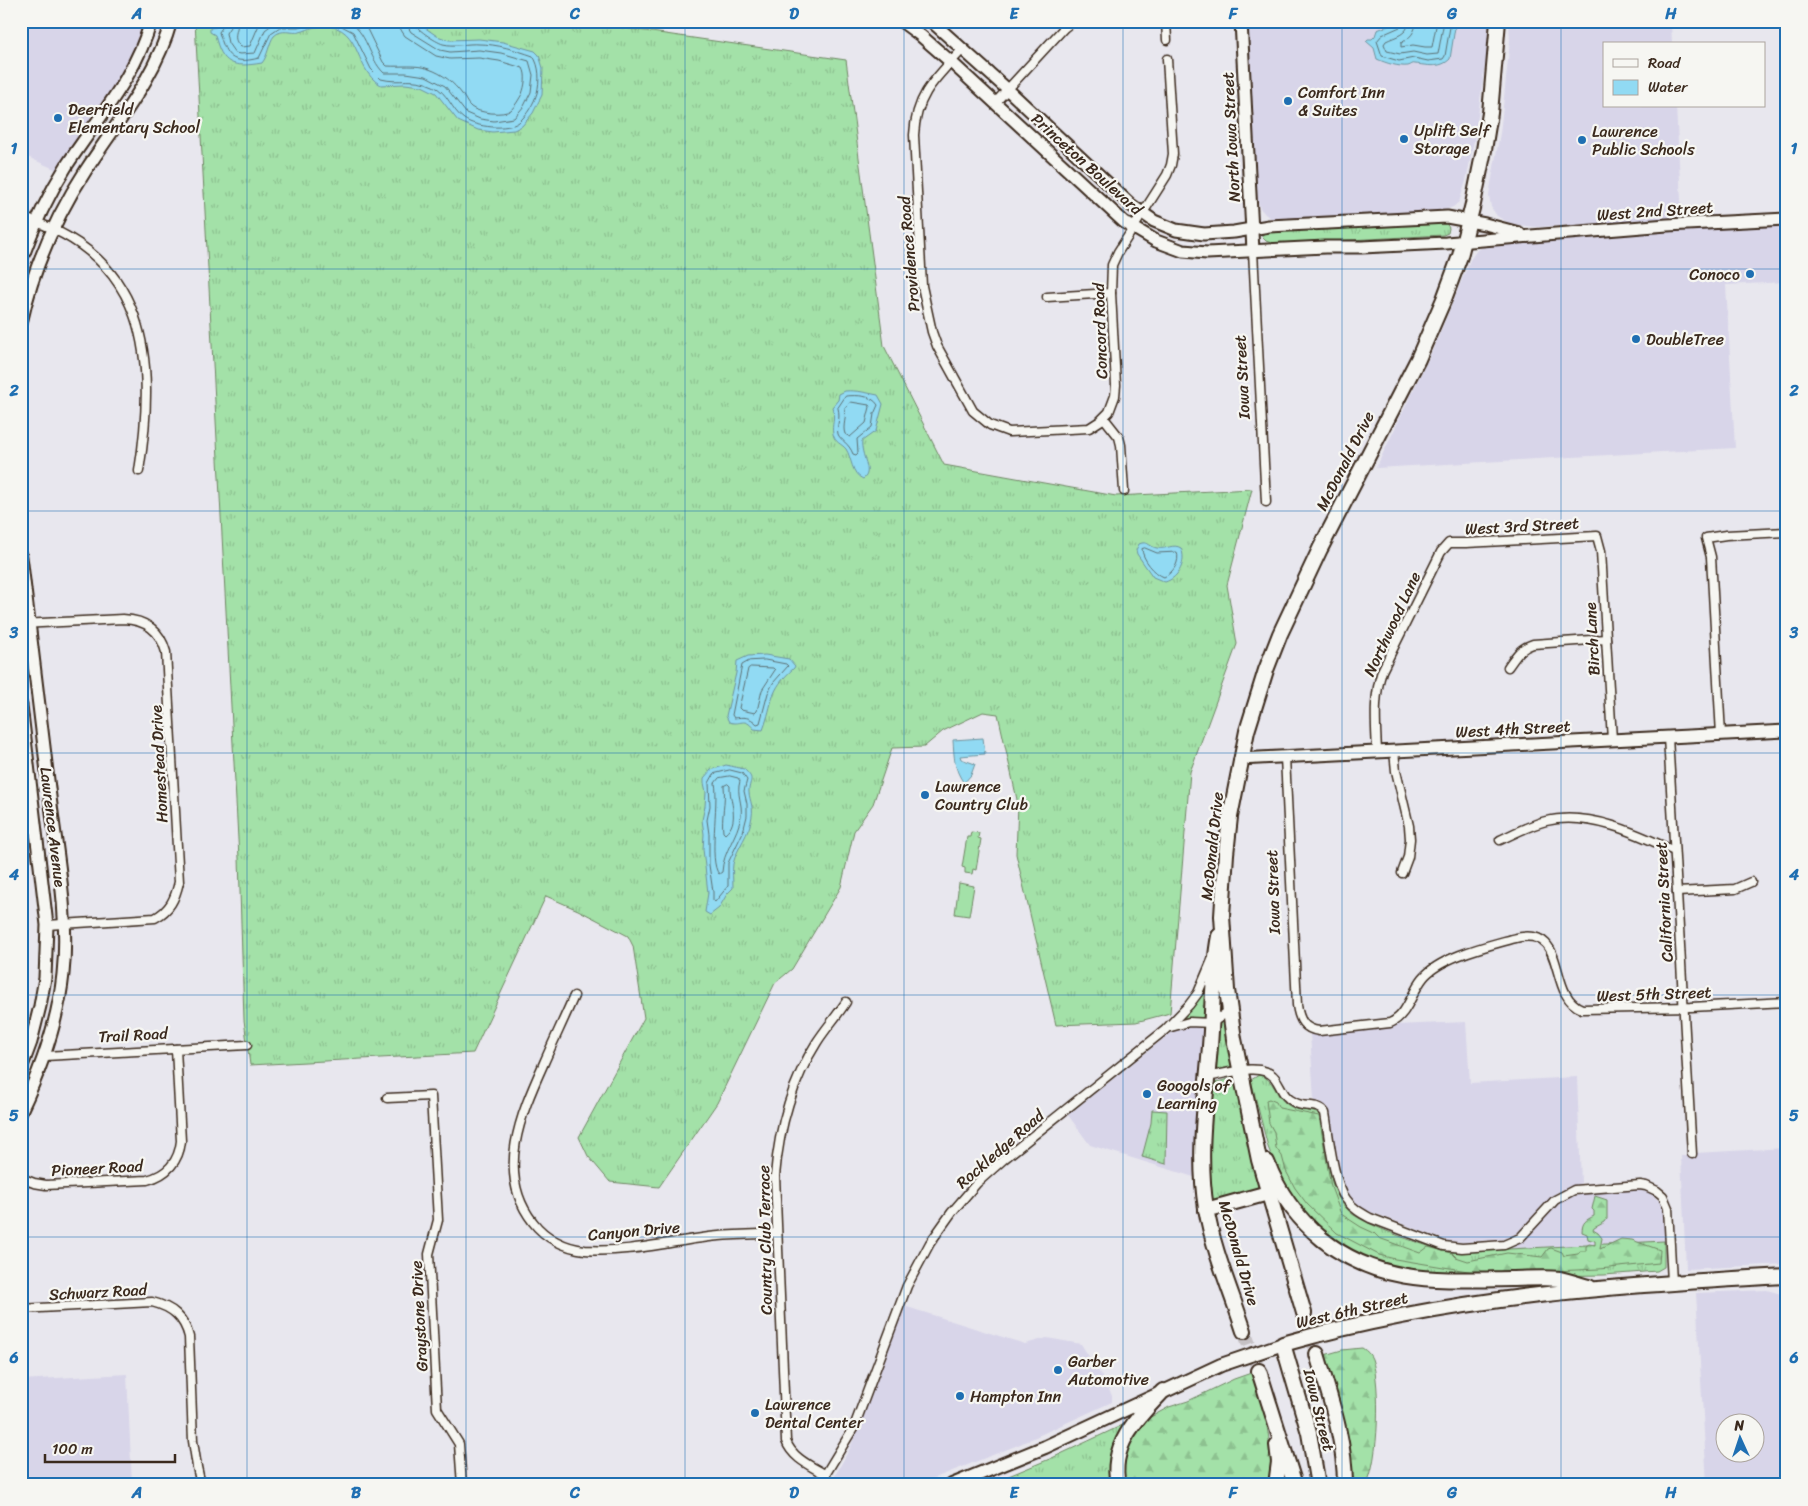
<svg xmlns="http://www.w3.org/2000/svg" width="1808" height="1506" viewBox="0 0 1808 1506" font-family="Sriracha,sans-serif">
  <style>
    .built { fill: #d8d5e9; fill-rule: evenodd }
    .grass { fill: url(#grass-tufts); stroke: #6f8663 }
    .forest { fill: url(#forest-firs); stroke: #6f8663 }
    .pitch { fill: #a3e1a8; stroke: #6f8663 }
    .water { fill: #91daf3; stroke: #6f949e }
    .lines { fill: none; stroke-linecap: round; stroke-linejoin: round }
    .shore { stroke: #5d7073; stroke-width: 1 }
    .highway-tunnel { stroke: #c5c1c4; stroke-width: 14; stroke-dasharray: 14 7; stroke-linecap: butt }
    .street-casing { stroke: #3b2a1e; stroke-width: 11 }
    .secondary-casing { stroke: #3b2a1e; stroke-width: 15 }
    .primary-casing { stroke: #3b2a1e; stroke-width: 16 }
    .highway-casing { stroke: #3b2a1e; stroke-width: 18 }
    .street { stroke: #f6f6f2; stroke-width: 8 }
    .secondary { stroke: #f6f6f2; stroke-width: 11 }
    .primary { stroke: #f6f6f2; stroke-width: 12 }
    .highway { stroke: #f6f6f2; stroke-width: 14 }
    .grid { fill: none; stroke: #1f6fb2; stroke-width: 1; stroke-opacity: 0.55 }
    .poi-dot { fill: #1f6fb2; stroke: #f6f6f2; stroke-width: 2 }
    .labels { text-anchor: middle; dominant-baseline: central; stroke-width: 4.5; stroke-linejoin: round; paint-order: stroke }
    .poi-label { font-size: 16px; fill: #3b2a1e; stroke: #f6f6f2; text-anchor: start }
    .street-label { font-size: 16px; fill: #3b2a1e; stroke: #f6f6f2 }
    .neatline { fill: none; stroke: #1f6fb2; stroke-width: 2 }
    .grid-label { font-size: 16px; text-anchor: middle; font-weight: bold; fill: #1f6fb2 }
  </style>
  <defs>
    <pattern id="grass-tufts" width="24" height="20" patternUnits="userSpaceOnUse" patternTransform="scale(1.25)"><rect width="24" height="20" fill="#a3e1a8"/><path d="M3 7l-1-3M5 7V3M7 7l1-3M15 17l-1-3M17 17v-4M19 17l1-3" fill="none" stroke="#8dc190"/></pattern>
    <pattern id="forest-firs" width="22" height="20" patternUnits="userSpaceOnUse" patternTransform="scale(1.25)"><rect width="22" height="20" fill="#a3e1a8"/><path d="M5 1l3.5 6h-7zM16 11l3.5 6h-7z" fill="#8dc190"/></pattern>
  </defs>
  <rect width="100%" height="100%" fill="#e8e7ee"/>
  <filter id="ink" filterUnits="userSpaceOnUse"><feTurbulence type="fractalNoise" baseFrequency=".02" numOctaves="2"/><feDisplacementMap in="SourceGraphic" scale="10" xChannelSelector="R" yChannelSelector="G"/><feConvolveMatrix kernelMatrix="1 2 1 2 8 2 1 2 1" color-interpolation-filters="sRGB"/></filter>
  <g filter="url(#ink)">
    <g class="built">
      <polygon points="21,21 146,21 141,39 128,66 59,171 21,154"/>
      <polygon points="1248,21 1489,21 1489,35 1476,130 1466,181 1459,202 1453,207 1442,211 1283,220 1271,218 1265,214 1260,208 1257,198"/>
      <polygon points="1509,21 1671,21 1672,44 1604,44 1604,106 1676,106 1682,219 1536,227 1510,224 1497,216 1491,207 1489,195 1500,133 1504,98 1510,40"/>
      <polygon points="1787,224 1787,282 1726,285 1735,448 1376,468 1435,345 1470,260 1477,250 1485,246 1522,242 1593,239 1662,231"/>
      <polygon points="1466,1022 1470,1083 1577,1077 1581,1183 1568,1187 1554,1194 1517,1233 1503,1239 1463,1242 1448,1241 1366,1210 1357,1204 1349,1195 1342,1180 1328,1107 1319,1101 1314,1101 1310,1033 1377,1029 1396,1025"/>
      <polygon points="1192,1025 1202,1029 1205,1033 1197,1178 1090,1145 1068,1115 1172,1032 1179,1028"/>
      <polygon points="1787,1148 1787,1264 1686,1269 1681,1156 1695,1156 1695,1153"/>
      <polygon points="1636,1190 1649,1192 1660,1202 1663,1212 1664,1241 1501,1250 1513,1247 1526,1239 1556,1206 1567,1198 1588,1193"/>
      <path d="M1767,1290l14,4h6v191h-80l-11,-192zM1726,1424h30v30h-30z"/>
      <polygon points="904,1306 1025,1344 1047,1338 1081,1344 1106,1383 1112,1396 1112,1402 1018,1445 917,1485 830,1485 850,1448 870,1400"/>
      <polygon points="127,1374 132,1485 21,1485 21,1380"/>
    </g>
    <g class="grass">
      <polygon points="195,21 575,21 846,60 884,346 944,465 1116,496 1252,489 1227,585 1237,644 1190,772 1170,1013 1136,1022 1056,1025 1016,854 1018,804 998,714 983,712 943,731 924,747 892,748 873,804 854,831 841,887 792,969 775,983 717,1103 659,1187 610,1182 588,1156 579,1137 644,1018 633,946 628,936 578,910 546,896 473,1053 250,1065 244,1020 239,858"/>
      <polygon points="1442,222 1446,223 1449,228 1448,233 1443,235 1274,244 1266,241 1262,237 1262,234 1266,232"/>
      <polygon points="1208,981 1206,1018 1181,1019 1195,1003"/>
      <polygon points="1225,1019 1232,1066 1218,1070 1216,1069 1215,1025"/>
      <path d="M1259,1075c16,3 16,22 29,30 10,7 21,4 31,9l13,68c4,12 9,22 18,30 14,13 82,37 101,40l213,-11v26l-7,4 -53,4 -125,2 -87,-9 -34,-13 -35,-23 -27,-28 -17,-29 -11,-28 -17,-67z"/>
      <path d="M1233,1078h2l25,106 -4,6 -40,12 -5,-2c-5,-38 -2,-75 0,-112l3,-5z"/>
      <polygon points="1152,1110 1167,1111 1166,1164 1142,1157 1151,1123"/>
      <polygon points="1127,1423 1112,1485 987,1485 1052,1458"/>
    </g>
    <g class="forest">
      <path d="M1269,1099l7,3 3,6 40,8 12,71 10,27 20,13 13,6 5,5 41,15 8,-6 24,6 4,4 12,4 39,-8 35,4 6,-8 3,-1 11,4 2,4 14,-2 2,-3h6v-5l3,-2 6,1v-4l-7,-2 -1,-5 -5,-2c0,-10 4,-12 12,-16v-5l-2,-2 3,-13 12,4v19l-2,3 -11,6 -1,2 5,3 4,5 -2,11 21,-10 11,1 28,10 -1,13 -60,6 -113,5 -91,-15 -16,-4 -42,-22 -30,-29 -12,-16 -9,-17 -4,-15 -6,-8 -2,-16 -5,-9 -3,-23z"/>
      <path d="M1362,1348c5,3 8,6 10,11 9,25 7,103 -6,126h-16c0,-48 -13,-85 -29,-129l21,-6z"/>
      <path d="M1254,1372c9,33 22,80 14,113h-144l-2,-32 11,-18 14,-16 22,-12 19,-6 46,-22z"/>
    </g>
    <g class="pitch">
      <polygon points="971,832 979,833 978,838 981,839 976,870 973,869 972,874 965,873 965,868 962,867 967,837 970,837"/>
      <polygon points="959,883 974,886 969,916 955,914"/>
    </g>
    <g class="water">
      <path d="M221,21h175l4,2h18l19,13 12,4 30,-1 24,3 32,9 4,4 4,13 -1,27 -9,18 -11,13 -8,4 -21,2 -15,-2 -20,-9 -22,-28 -14,-7 -17,-2 -24,1c-30,-16 -17,-66 -66,-58 -5,1 -10,4 -15,5 -9,2 -18,-4 -26,4 -5,6 -6,20 -12,27 -29,5 -40,2 -47,-28l-5,-3v-4l6,-1z"/>
      <path d="M1402,21h54l-6,38c-10,10 -23,6 -35,5 -3,-1 -3,1 -7,2 -10,1 -22,-3 -31,-7l-3,-11 -8,-7 2,-2h4l3,-3 2,-6z"/>
      <path d="M845,391c12,-1 22,2 33,4l5,9 -7,27 -14,10c-2,14 12,31 1,38 -12,-5 -11,-21 -17,-30 -5,-6 -11,-6 -13,-15 -2,-9 3,-16 -1,-27l6,-7 1,-6z"/>
      <path d="M1142,543c7,-1 8,4 15,5 9,2 16,-5 24,0 6,13 -2,30 -16,34l-12,-5 -16,-23 -1,-4 3,-6z"/>
      <path d="M765,655l24,4 6,7 -1,2c-26,23 -20,33 -31,62l-9,-1c-10,-13 -13,-3 -25,-7l-3,-6 10,-43 1,-12 11,-5z"/>
      <path d="M983,738l2,16 -25,2 1,3 14,5 -4,11 -7,8c-10,-13 -10,-27 -11,-43z"/>
      <path d="M726,765l18,4c10,10 7,9 5,20 -1,8 5,17 3,27 -2,18 -15,31 -19,48 -1,7 0,16 0,24l-6,6 -8,14 -9,7 -5,-3 3,-19 -5,-44 1,-15 -2,-14 3,-14 1,-14 -2,-9v-5l7,-8z"/>
    </g>
    <g class="lines">
      <g class="shore">
        <path d="M224,21v4l-5,7c7,25 13,33 40,26l12,-25 9,-6h18l16,-5h20l19,10 18,37 10,10c19,5 31,-3 52,7 15,6 18,24 31,33 11,8 44,12 55,3 8,-7 15,-19 18,-29 3,-12 3,-27 -4,-37 -17,-6 -36,-12 -54,-12 -12,-1 -24,3 -36,0 -7,-2 -29,-16 -30,-23"/>
        <polyline points="231,21 230,27 226,33 228,43 235,53 240,54 255,53 265,30 277,21"/>
        <path d="M238,21c0,11 -7,17 3,26l9,-1 8,-19 5,-6"/>
        <path d="M347,21c21,10 21,37 37,52h22l20,3 19,10 21,27 14,6 14,2 20,-3 10,-12 7,-14 2,-17 -4,-14 -28,-8 -22,-3 -29,2 -10,-2 -29,-18 -3,-5 -1,-6"/>
        <path d="M361,21l5,6 17,35 4,4c14,1 29,-2 42,3 14,5 24,13 33,25 3,4 5,10 9,13 7,6 33,9 40,3 5,-5 8,-11 11,-16 3,-8 5,-19 1,-26l-24,-7 -20,-3 -29,1 -14,-3 -31,-20 -4,-6 -2,-9"/>
        <polyline points="1403,21 1400,27 1382,35 1377,41 1382,56 1399,61 1414,58 1428,61 1443,59 1445,56 1451,21"/>
        <path d="M1409,21c-1,14 -13,15 -23,20l-2,3 3,7 13,3 13,-2 14,3 11,-1 6,-33"/>
        <path d="M1416,21c0,11 -6,17 -15,22v4l12,-2 12,2h7l5,-26"/>
        <path d="M846,396c11,-1 26,-1 32,9l-4,9 -2,13 -15,12 1,14 -2,2 -3,-1c-4,-11 -13,-14 -15,-20 -2,-8 3,-15 0,-26z"/>
        <path d="M851,402l18,3 1,2 -4,16 -16,14 -5,-3c-3,-8 2,-16 0,-25z"/>
        <path d="M1145,548l12,5 20,-1c3,10 -3,20 -13,25 -9,-3 -22,-18 -22,-28z"/>
        <path d="M765,660l21,4 2,2 -15,17 -5,10 -8,30 -3,1c-8,-8 -13,-7 -23,-6l-2,-3 10,-50 7,-4z"/>
        <polygon points="751,667 773,668 775,670 762,690 757,711 755,713 741,710 739,708 748,669"/>
        <polygon points="730,770 742,773 747,780 744,791 747,804 747,816 743,832 728,863 728,886 715,902 713,900 713,892 709,865 709,834 707,820 710,806 709,783 714,774"/>
        <path d="M730,776l8,2 2,3c-4,14 3,22 1,35 -3,20 -18,35 -19,56l-3,2c-11,-12 0,-71 -4,-91l4,-5z"/>
        <path d="M728,784l2,2c-1,15 11,35 -5,48l-2,-2c-2,-15 3,-30 1,-46z"/>
      </g>
      <g class="highway-tunnel">
        <polyline points="1304,1313 1317,1354"/>
        <polyline points="1244,1331 1259,1371"/>
      </g>
      <defs>
        <g id="street">
          <polyline points="1166,21 1167,40"/>
          <path d="M963,49c-27,29 -47,45 -49,86l8,151 10,46 5,14 36,65 17,14 19,7 80,-4 11,-7 9,-9 6,-16 1,-11 -5,-92 1,-28 6,-13 49,-77 4,-10 2,-11 -6,-95"/>
          <polyline points="995,103 1064,28 1073,21"/>
          <path d="M21,217c127,38 136,141 118,254"/>
          <polyline points="1253,251 1266,502"/>
          <polyline points="1047,297 1111,293"/>
          <polyline points="1104,418 1119,437 1121,445 1124,491"/>
          <path d="M21,624l102,-5c23,1 37,11 43,33l13,230c-4,17 -9,28 -24,36l-108,7"/>
          <path d="M1508,667c8,-11 12,-19 25,-23l73,-5"/>
          <polyline points="1721,735 1711,557 1706,538 1726,535 1787,532"/>
          <polyline points="1668,737 1692,1154"/>
          <polyline points="1394,751 1396,771 1409,826 1410,839 1408,857 1402,873"/>
          <path d="M1377,752c-1,-28 -4,-53 5,-81l59,-119 8,-9h17l131,-7 4,15 11,189"/>
          <path d="M1285,757l12,248c2,15 7,24 22,26l71,-8c18,-8 21,-30 33,-45 17,-21 64,-32 89,-39 59,-17 33,56 70,70l109,-2 96,-5"/>
          <path d="M1500,840c15,-7 30,-15 46,-19 43,-10 90,12 128,30"/>
          <polyline points="1677,892 1735,889 1751,882"/>
          <path d="M574,996c-10,23 -21,46 -31,69 -22,49 -48,109 -10,157 12,16 32,26 52,28 42,3 83,-8 124,-13 22,-3 46,-2 68,-4"/>
          <polyline points="1171,1027 1189,1022 1212,1023 1230,1010"/>
          <polyline points="45,1056 247,1045"/>
          <path d="M1207,1077c18,-3 55,-16 68,1 6,8 8,19 19,24 10,7 24,0 31,11 4,23 8,69 21,86 6,9 15,14 24,19l74,28 18,2 42,-3 16,-7 35,-38 19,-10 66,-5 6,1 11,5 6,5 5,12 4,74"/>
          <polyline points="387,1098 431,1096 438,1220 429,1254 437,1409 459,1444 462,1485"/>
          <path d="M21,1178l13,5 12,2 101,-5c20,-5 32,-19 34,-39l-5,-92"/>
          <path d="M21,1309l131,-7c20,5 32,15 37,35l4,104 4,26 4,18"/>
          <path d="M826,1475c-15,-9 -34,-17 -40,-34l-11,-265c4,-49 16,-93 42,-134 9,-14 20,-26 29,-40"/>
          <polyline points="819,1485 854,1427 907,1286 930,1243 952,1212 977,1183 1004,1159 1165,1030 1189,1005 1198,993 1212,960"/>
        </g>
        <g id="secondary">
          <polyline points="901,21 920,35 951,62 1124,222 1156,241 1183,251 1207,253 1325,247 1362,247 1446,243 1667,225 1787,219"/>
          <polyline points="931,21 1007,89 1131,205 1154,221 1176,230 1204,234 1234,232 1269,226 1447,217 1485,224 1519,233"/>
          <polyline points="1241,21 1253,251"/>
          <path d="M21,261c12,-34 27,-66 46,-96 30,-46 69,-89 84,-144"/>
          <path d="M21,323c12,-54 35,-107 65,-153 31,-48 70,-93 85,-149"/>
          <path d="M21,556c10,83 20,166 30,249 7,55 18,113 12,169 -5,49 -21,93 -42,137"/>
          <polyline points="21,705 47,925 45,978 40,1006 31,1042 21,1069"/>
          <polyline points="1240,759 1787,731"/>
        </g>
        <polyline id="primary" points="952,1485 1045,1447 1221,1365 1283,1344"/>
        <g id="highway">
          <path d="M1219,936c-7,36 -6,73 -9,110 -4,54 -13,108 -4,162 7,42 25,83 38,123"/>
          <path d="M1267,1162c11,30 30,56 55,77 56,46 119,41 188,40 16,0 34,-2 50,0 10,2 20,6 29,8"/>
          <polyline points="1206,1210 1268,1193"/>
          <polyline points="1304,1313 1259,1160 1234,1039 1227,990 1222,916 1226,854 1230,817 1247,731 1266,670 1280,634 1320,549 1418,359 1444,299 1460,256 1473,204 1484,150 1490,113 1498,21"/>
          <path d="M1317,1354c13,44 28,85 28,131"/>
          <polyline points="1259,1371 1295,1485"/>
          <path d="M1118,1485c-9,-40 20,-68 45,-94"/>
          <polyline points="1276,1485 1279,1462 1277,1445"/>
          <path d="M1318,1485l-9,-52 -26,-89c163,-47 335,-59 504,-68"/>
        </g>
      </defs>
      <use href="#street" class="street-casing"/>
      <use href="#secondary" class="secondary-casing"/>
      <use href="#primary" class="primary-casing"/>
      <use href="#highway" class="highway-casing"/>
      <use href="#street" class="street"/>
      <use href="#secondary" class="secondary"/>
      <use href="#primary" class="primary"/>
      <use href="#highway" class="highway"/>
    </g>
  </g>
  <path class="grid" d="M247,21v1464M466,21v1464M685,21v1464M904,21v1464M1123,21v1464M1342,21v1464M1561,21v1464M21,269h1766M21,511h1766M21,753h1766M21,995h1766M21,1237h1766"/>
  <g class="poi-dot">
    <circle cx="1288" cy="101" r="5"/>
    <circle cx="58" cy="118" r="5"/>
    <circle cx="1404" cy="139" r="5"/>
    <circle cx="1582" cy="140" r="5"/>
    <circle cx="1750" cy="274" r="5"/>
    <circle cx="1636" cy="339" r="5"/>
    <circle cx="925" cy="795" r="5"/>
    <circle cx="1147" cy="1094" r="5"/>
    <circle cx="1058" cy="1370" r="5"/>
    <circle cx="960" cy="1396" r="5"/>
    <circle cx="755" cy="1413" r="5"/>
  </g>
  <g class="labels">
    <g class="poi-label">
      <text x="1298" y="92">Comfort Inn<tspan x="1298" dy="18">&amp; Suites</tspan></text>
      <text x="68" y="109">Deerfield<tspan x="68" dy="18">Elementary School</tspan></text>
      <text x="1414" y="130">Uplift Self<tspan x="1414" dy="18">Storage</tspan></text>
      <text x="1592" y="131">Lawrence<tspan x="1592" dy="18">Public Schools</tspan></text>
      <text x="1740" y="274" text-anchor="end">Conoco</text>
      <text x="1646" y="339">DoubleTree</text>
      <text x="935" y="786">Lawrence<tspan x="935" dy="18">Country Club</tspan></text>
      <text x="1157" y="1085">Googols of<tspan x="1157" dy="18">Learning</tspan></text>
      <text x="1068" y="1361">Garber<tspan x="1068" dy="18">Automotive</tspan></text>
      <text x="970" y="1396">Hampton Inn</text>
      <text x="765" y="1404">Lawrence<tspan x="765" dy="18">Dental Center</tspan></text>
    </g>
    <g class="street-label">
      <text transform="translate(1231 137) rotate(-93)">North Iowa Street</text>
      <text transform="translate(1087 164) rotate(42)">Princeton Boulevard</text>
      <text transform="translate(1655 211) rotate(-4)">West 2nd Street</text>
      <text transform="translate(909 254) rotate(-95)">Providence Road</text>
      <text transform="translate(1100 331) rotate(-92)">Concord Road</text>
      <text transform="translate(1242 377) rotate(-93)">Iowa Street</text>
      <text transform="translate(1345 461) rotate(-63)">McDonald Drive</text>
      <text transform="translate(1522 526) rotate(-3)">West 3rd Street</text>
      <text transform="translate(1392 624) rotate(-65)">Northwood Lane</text>
      <text transform="translate(1592 639) rotate(-93)">Birch Lane</text>
      <text transform="translate(1513 729) rotate(-3)">West 4th Street</text>
      <text transform="translate(159 764) rotate(-93)">Homestead Drive</text>
      <text transform="translate(53 827) rotate(83)">Lawrence Avenue</text>
      <text transform="translate(1212 846) rotate(-84)">McDonald Drive</text>
      <text transform="translate(1273 892) rotate(-92)">Iowa Street</text>
      <text transform="translate(1664 902) rotate(-93)">California Street</text>
      <text transform="translate(1654 994) rotate(-2)">West 5th Street</text>
      <text transform="translate(133 1035) rotate(-3)">Trail Road</text>
      <text transform="translate(1000 1149) rotate(-41)">Rockledge Road</text>
      <text transform="translate(97 1168) rotate(-3)">Pioneer Road</text>
      <text transform="translate(634 1231) rotate(-5)">Canyon Drive</text>
      <text transform="translate(765 1240) rotate(-91)">Country Club Terrace</text>
      <text transform="translate(1239 1253) rotate(74)">McDonald Drive</text>
      <text transform="translate(98 1292) rotate(-3)">Schwarz Road</text>
      <text transform="translate(1352 1310) rotate(-13)">West 6th Street</text>
      <text transform="translate(419 1316) rotate(-93)">Graystone Drive</text>
      <text transform="translate(1319 1410) rotate(76)">Iowa Street</text>
    </g>
  </g>
  <rect width="1808" height="1506" fill="none" stroke="#f6f6f2" stroke-width="55"/>
  <rect x="1603" y="42" width="162" height="65" fill="#f6f6f2" stroke="#aba49d"/>
  <rect x="1613" y="59" width="25" height="8" fill="#f6f6f2" stroke="#aba49d"/>
  <text x="1648" y="68" font-size="15" fill="#3b2a1e">Road</text>
  <rect x="1613" y="80" width="25" height="15" fill="#91daf3" stroke="#aba49d"/>
  <text x="1648" y="92" font-size="15" fill="#3b2a1e">Water</text>
  <g transform="translate(1740 1438) rotate(357)"><circle r="24" fill="#f6f6f2" stroke="#aba49d"/>
  <path d="M0-4L9 19L0 12L-9 19Z" fill="#1f6fb2"/>
  <text y="-8" font-size="14" font-weight="bold" text-anchor="middle" fill="#3b2a1e">N</text>
  </g>
  <path d="M45 1454v8h130v-8" fill="none" stroke="#3b2a1e" stroke-width="2.5"/>
  <text x="52" y="1454" font-size="15" fill="#3b2a1e" stroke="#f6f6f2" stroke-width="4" paint-order="stroke">100 m</text>
  <rect x="28" y="28" width="1752" height="1450" class="neatline"/>
  <g class="grid-label">
    <text x="137" y="19">A</text>
    <text x="356" y="19">B</text>
    <text x="575" y="19">C</text>
    <text x="794" y="19">D</text>
    <text x="1014" y="19">E</text>
    <text x="1233" y="19">F</text>
    <text x="1452" y="19">G</text>
    <text x="1671" y="19">H</text>
    <text x="14" y="154">1</text>
    <text x="1794" y="154">1</text>
    <text x="14" y="396">2</text>
    <text x="1794" y="396">2</text>
    <text x="14" y="638">3</text>
    <text x="1794" y="638">3</text>
    <text x="14" y="880">4</text>
    <text x="1794" y="880">4</text>
    <text x="14" y="1121">5</text>
    <text x="1794" y="1121">5</text>
    <text x="14" y="1363">6</text>
    <text x="1794" y="1363">6</text>
    <text x="137" y="1498">A</text>
    <text x="356" y="1498">B</text>
    <text x="575" y="1498">C</text>
    <text x="794" y="1498">D</text>
    <text x="1014" y="1498">E</text>
    <text x="1233" y="1498">F</text>
    <text x="1452" y="1498">G</text>
    <text x="1671" y="1498">H</text>
  </g>
</svg>
